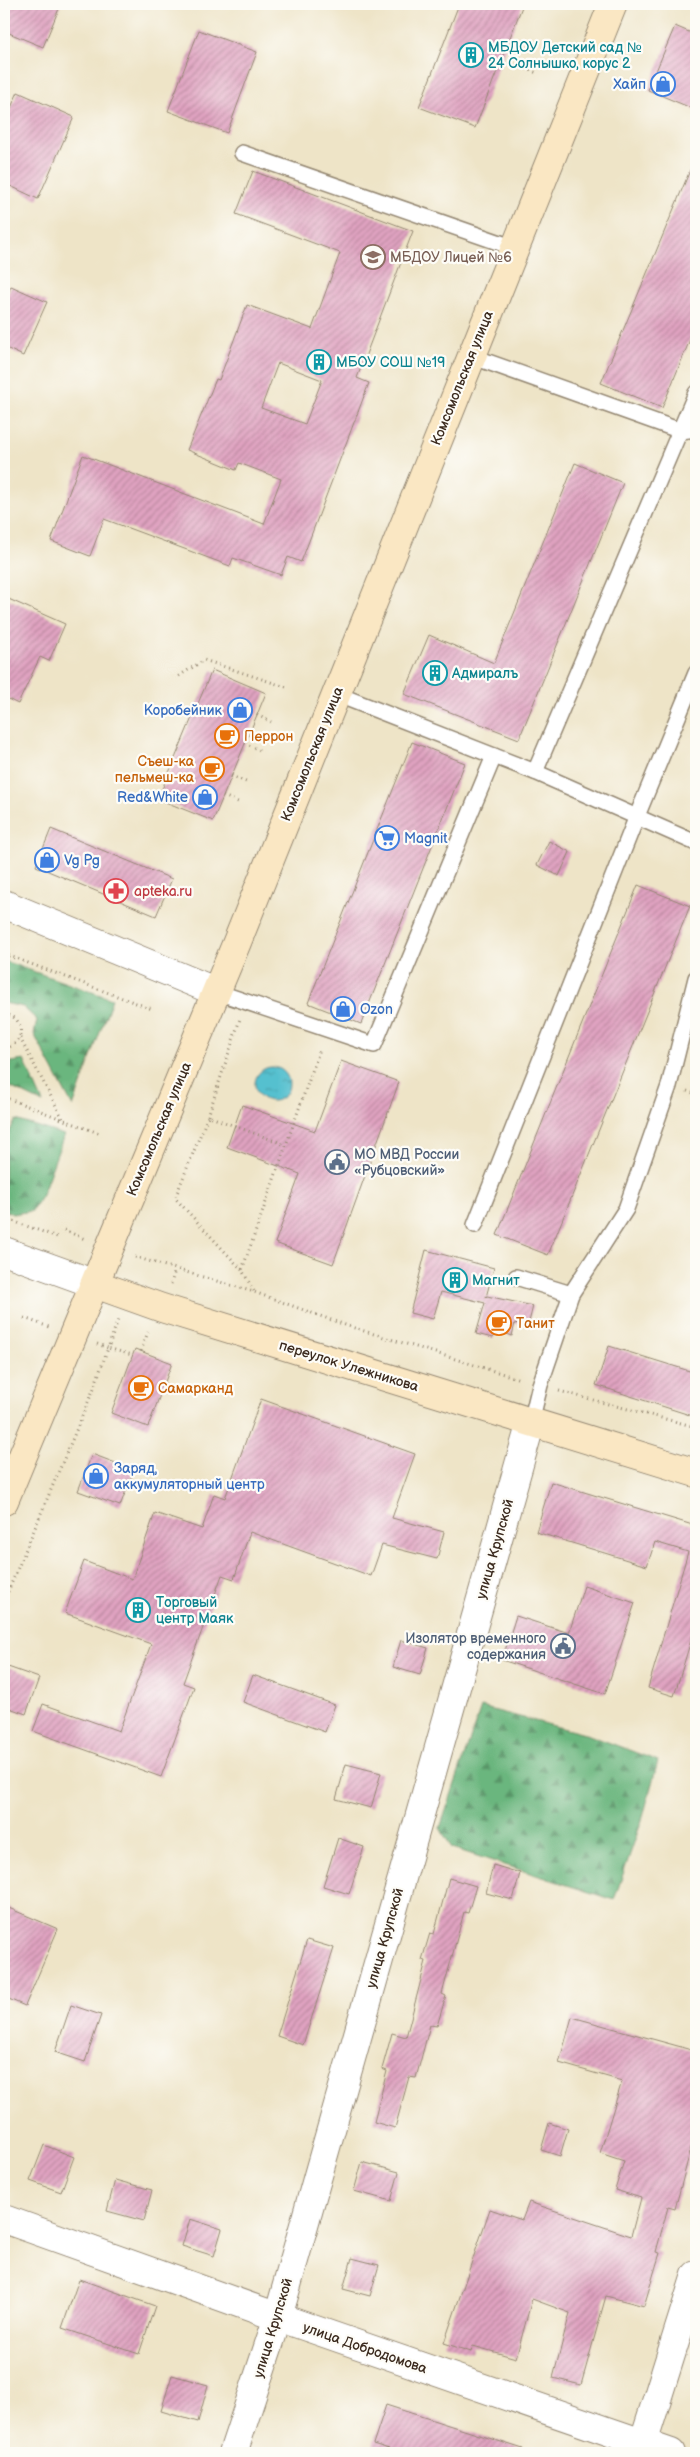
<svg xmlns="http://www.w3.org/2000/svg" width="700" height="2457" viewBox="0 0 700 2457" font-family="'Balsamiq Sans',sans-serif">
  <style>
    .forest { fill: url(#forest-firs); stroke: #52704e }
    .water { fill: url(#water-ripples); stroke: #487576 }
    .building { fill: url(#building-hatch); fill-rule: evenodd }
    .lines { fill: none; stroke-linecap: round; stroke-linejoin: round }
    .service-casing { stroke: #948772; stroke-width: 18 }
    .minor-casing { stroke: #948772; stroke-width: 30 }
    .secondary-casing { stroke: #948772; stroke-width: 30 }
    .path { stroke: #948772; stroke-width: 3; stroke-dasharray: 1 4; stroke-linecap: butt }
    .service { stroke: #fff; stroke-width: 15 }
    .minor { stroke: #fff; stroke-width: 28 }
    .secondary { stroke: #fae7c3; stroke-width: 28 }
    .labels { text-anchor: middle; dominant-baseline: central; stroke-width: 4.5; stroke-linejoin: round; paint-order: stroke }
    .culture-label { font-size: 14px; fill: #0d838f; stroke: #fdfcf7; text-anchor: start }
    .shop-label { font-size: 14px; fill: #366cbe; stroke: #fdfcf7; text-anchor: start }
    .education-label { font-size: 14px; fill: #785e54; stroke: #fdfcf7; text-anchor: start }
    .street-label { font-size: 14px; fill: #3b2a1e; stroke: #fdfcf7 }
    .food-label { font-size: 14px; fill: #c56008; stroke: #fdfcf7; text-anchor: start }
    .health-label { font-size: 14px; fill: #be3a42; stroke: #fdfcf7; text-anchor: start }
    .service-label { font-size: 14px; fill: #4e5e75; stroke: #fdfcf7; text-anchor: start }
  </style>
  <defs>
    <pattern id="forest-firs" width="22" height="20" patternUnits="userSpaceOnUse" patternTransform="scale(1.25)"><rect width="22" height="20" fill="#6ab67e"/><path d="M5 1l3.5 6h-7zM16 11l3.5 6h-7z" fill="#589467"/></pattern>
    <pattern id="water-ripples" width="26" height="14" patternUnits="userSpaceOnUse" patternTransform="scale(1.25)"><rect width="26" height="14" fill="#55c0cf"/><path d="M2 4q2-2 4 0t4 0M15 11q2-2 4 0t4 0" fill="none" stroke="#489ca7"/></pattern>
    <pattern id="building-hatch" width="6" height="6" patternUnits="userSpaceOnUse" patternTransform="scale(1.25)"><rect width="6" height="6" fill="#e0a3c1"/><path d="M-1 1l2-2M0 6l6-6M5 7l2-2" fill="none" stroke="#b7859c"/></pattern>
  </defs>
  <rect width="100%" height="100%" fill="#fdfcf7"/>
  <filter id="ink" filterUnits="userSpaceOnUse"><feTurbulence type="fractalNoise" baseFrequency=".02" numOctaves="2"/><feDisplacementMap in="SourceGraphic" scale="10" xChannelSelector="R" yChannelSelector="G"/><feConvolveMatrix kernelMatrix="1 2 1 2 8 2 1 2 1" color-interpolation-filters="sRGB"/></filter>
  <filter id="wash" filterUnits="userSpaceOnUse"><feTurbulence type="fractalNoise" baseFrequency=".0096" numOctaves="4" result="noise"/><feDisplacementMap in="SourceGraphic" scale="20" xChannelSelector="R" yChannelSelector="G"/><feGaussianBlur stdDeviation="1.12" result="paint"/><feColorMatrix in="noise" values="0 0 0 0 0 0 0 0 0 0 0 0 0 0 0 0 0 1.4 0 .05"/><feComposite in="paint" operator="in"/></filter>
  <g filter="url(#wash)">
    <rect width="100%" height="100%" fill="#eee4c7"/>
    <g class="forest">
      <polygon points="4,961 112,999 73,1107 34,1034 37,1020 23,1007 4,1003"/>
      <polygon points="24,1060 43,1103 4,1084 11,1062"/>
      <polygon points="16,1120 64,1135 42,1195 32,1211 13,1214 4,1210 4,1140"/>
      <polygon points="481,1707 589,1735 658,1761 643,1817 614,1900 452,1848 440,1828"/>
    </g>
    <circle class="water" cx="272" cy="1084" r="17"/>
    <g id="blocks">
      <g class="building">
        <polygon points="4,4 61,4 43,47 4,31"/>
        <polygon points="459,4 523,4 475,128 419,107"/>
        <polygon points="675,26 696,35 696,110 648,90"/>
        <polygon points="199,30 257,52 227,133 168,111"/>
        <polygon points="18,92 74,117 38,199 4,183 4,123"/>
        <polygon points="696,156 696,325 662,408 601,383"/>
        <path d="M253,171l160,60 -56,147 12,5 -68,179 -13,-5 -7,18 -48,-17 -3,8 -126,-47 -14,37 -39,-15 32,-86 181,69 17,-45 -42,-16 -3,7 -49,-20 29,-71 3,1 28,-75 65,24 28,-76 -104,-39zM278,363l44,17 -17,44 -44,-16z"/>
        <polygon points="11,286 47,302 23,356 4,347 4,302"/>
        <polygon points="575,463 623,483 519,739 404,694 429,635 494,663"/>
        <polygon points="4,597 65,624 49,661 40,657 18,704 4,697"/>
        <polygon points="212,670 266,693 213,821 158,799"/>
        <polygon points="412,742 465,763 361,1024 308,1003"/>
        <polygon points="51,829 172,879 156,916 36,866"/>
        <polygon points="549,841 570,852 559,876 537,865"/>
        <polygon points="638,885 690,906 548,1255 497,1235"/>
        <polygon points="341,1061 399,1082 333,1264 275,1243 300,1174 227,1147 242,1105 315,1131"/>
        <polygon points="426,1250 494,1268 486,1297 487,1296 533,1306 528,1326 515,1323 512,1336 498,1330 493,1338 476,1334 485,1303 441,1292 433,1319 410,1313"/>
        <polygon points="609,1346 696,1373 696,1417 596,1385"/>
        <polygon points="135,1349 172,1363 148,1427 111,1413"/>
        <polygon points="261,1399 415,1454 392,1518 444,1532 437,1559 382,1545 371,1576 250,1532 234,1579 222,1575 183,1683 194,1687 161,1777 33,1731 43,1704 119,1731 151,1644 65,1613 84,1561 132,1579 155,1513 202,1529 214,1494 225,1498"/>
        <polygon points="92,1454 134,1470 120,1506 78,1491"/>
        <polygon points="551,1482 696,1526 696,1624 674,1696 648,1688 688,1552 655,1542 647,1566 536,1532"/>
        <polygon points="584,1586 635,1603 605,1694 502,1660 516,1616 569,1633"/>
        <polygon points="401,1640 428,1648 420,1675 393,1667"/>
        <polygon points="8,1667 39,1678 26,1714 4,1706 4,1680"/>
        <polygon points="253,1675 335,1705 325,1732 243,1702"/>
        <polygon points="346,1764 381,1773 371,1808 336,1799"/>
        <polygon points="338,1838 364,1847 349,1894 323,1886"/>
        <polygon points="493,1865 520,1873 513,1900 486,1893"/>
        <polygon points="449,1878 476,1886 468,1913 464,1912 442,1994 446,1996 437,2026 430,2025 416,2078 409,2077 395,2128 374,2122 387,2071 382,2069 392,2033 406,2037 426,1961 422,1960 430,1933 434,1934"/>
        <polygon points="4,1906 58,1929 25,2006 4,1997"/>
        <polygon points="307,1940 334,1948 303,2045 277,2036"/>
        <polygon points="71,2005 101,2015 85,2062 55,2052"/>
        <polygon points="572,2017 696,2051 696,2129 675,2209 668,2207 656,2252 660,2253 644,2306 606,2296 581,2385 553,2378 570,2313 532,2299 516,2358 473,2346 471,2352 444,2343 490,2209 522,2220 529,2202 631,2236 641,2198 615,2190 624,2161 600,2153 622,2081 559,2063"/>
        <polygon points="549,2123 568,2129 560,2156 541,2150"/>
        <polygon points="44,2145 74,2157 61,2192 30,2181"/>
        <polygon points="362,2162 399,2172 391,2201 354,2191"/>
        <polygon points="115,2180 152,2190 144,2221 107,2211"/>
        <polygon points="190,2219 222,2229 214,2256 182,2246"/>
        <polygon points="352,2258 379,2265 370,2296 343,2289"/>
        <polygon points="79,2279 155,2306 139,2354 62,2328"/>
        <polygon points="172,2375 208,2385 198,2422 161,2411"/>
        <polygon points="386,2405 523,2449 522,2453 402,2453 373,2444"/>
      </g>
    </g>
  </g>
  <g filter="url(#ink)">
    <use href="#blocks" fill-opacity="0" stroke="#948772" stroke-width="1"/>
    <g class="lines">
      <defs>
        <g id="service">
          <polyline points="242,153 515,248"/>
          <polyline points="471,356 681,431 696,429"/>
          <polyline points="336,694 535,772 696,843"/>
          <polyline points="535,772 696,393"/>
          <polyline points="217,992 374,1045 494,756"/>
          <polyline points="475,1225 637,816 696,673"/>
          <polyline points="516,1277 571,1294"/>
          <polyline points="531,1422 540,1385 571,1294 626,1209 669,1086 696,978"/>
        </g>
        <g id="minor">
          <polyline points="4,904 217,992"/>
          <polyline points="4,1251 95,1284"/>
          <polyline points="4,2219 278,2317 671,2453"/>
          <polyline points="233,2453 278,2317 531,1422"/>
          <polyline points="640,2453 696,2275"/>
        </g>
        <g id="secondary">
          <polyline points="95,1284 162,1308 696,1473"/>
          <polyline points="4,1501 237,942 613,4"/>
        </g>
      </defs>
      <use href="#service" class="service-casing"/>
      <use href="#minor" class="minor-casing"/>
      <use href="#secondary" class="secondary-casing"/>
      <g class="path">
        <polyline points="511,63 537,73"/>
        <polyline points="179,676 204,660 286,687"/>
        <polyline points="257,715 271,722"/>
        <polyline points="245,743 259,750"/>
        <polyline points="231,776 246,782"/>
        <polyline points="223,796 238,802"/>
        <polyline points="4,954 152,1009"/>
        <path d="M4,1014c22,2 22,32 0,34"/>
        <polyline points="20,1038 63,1119"/>
        <polyline points="687,1091 696,1094"/>
        <polyline points="4,1097 101,1134"/>
        <polyline points="208,1116 240,1019"/>
        <polyline points="4,1218 60,1238"/>
        <polyline points="64,1230 85,1239"/>
        <polyline points="135,1257 254,1292 348,1326 520,1379"/>
        <polyline points="242,1270 175,1198 208,1116 286,1145"/>
        <polyline points="171,1284 175,1270"/>
        <polyline points="254,1291 242,1270 320,1049"/>
        <polyline points="24,1318 49,1327"/>
        <polyline points="97,1344 108,1348 118,1320"/>
        <polyline points="141,1351 148,1332"/>
        <polyline points="559,1391 696,1427"/>
        <polyline points="4,1601 94,1388 108,1348 132,1355"/>
      </g>
      <use href="#service" class="service"/>
      <use href="#minor" class="minor"/>
      <use href="#secondary" class="secondary"/>
    </g>
  </g>
  <defs>
    <symbol id="building-ring" viewBox="-11 -11 22 22"><circle r="9.5" fill="#fdfcf7" stroke="#0f9aa8" stroke-width="1.5"/><path d="M-4-6H4V6H1V3H-1V6H-4ZM-2.5-4.3h1.7v1.8h-1.7ZM.8-4.3h1.7v1.8H.8ZM-2.5-1h1.7V.8h-1.7ZM.8-1h1.7V.8H.8Z" fill="#0f9aa8"/></symbol>
    <symbol id="shop-ring" viewBox="-11 -11 22 22"><circle r="9.5" fill="#fdfcf7" stroke="#3f7fe0" stroke-width="1.5"/><path d="M-5-2.5h2.3a2.7 3.5 0 0 1 5.4 0H5L5.5 6h-11ZM-1.5-2.5h3a1.5 2.3 0 0 0-3 0Z" fill="#3f7fe0"/></symbol>
    <symbol id="school-ring" viewBox="-11 -11 22 22"><circle r="9.5" fill="#fdfcf7" stroke="#8d6e63" stroke-width="1.5"/><path d="M0-5L7-2L0 1L-7-2ZM-4 1L0 2.5L4 1V4Q0 6-4 4Z" fill="#8d6e63"/></symbol>
    <symbol id="cafe-ring" viewBox="-11 -11 22 22"><circle r="9.5" fill="#fdfcf7" stroke="#e8710a" stroke-width="1.5"/><path d="M-5.5-4.5H6V0H3Q3 3.5 0 3.5H-2.5Q-5.5 3.5-5.5 0ZM3-3.2v2h1.7v-2ZM-6 4.5H4V6H-6Z" fill="#e8710a"/></symbol>
    <symbol id="supermarket-ring" viewBox="-11 -11 22 22"><circle r="9.5" fill="#fdfcf7" stroke="#3f7fe0" stroke-width="1.5"/><path d="M-6-5.5h2.5l.6 2H6L4.5 2H-2.5L-4.4-4H-6ZM-1.5 3.2a1.3 1.3 0 1 0 .1 0ZM3 3.2a1.3 1.3 0 1 0 .1 0Z" fill="#3f7fe0"/></symbol>
    <symbol id="pharmacy-ring" viewBox="-11 -11 22 22"><circle r="9.5" fill="#fdfcf7" stroke="#e0444e" stroke-width="1.5"/><path d="M-2-6h4v4h4v4h-4v4h-4v-4h-4v-4h4Z" fill="#e0444e"/></symbol>
    <symbol id="civic-ring" viewBox="-11 -11 22 22"><circle r="9.5" fill="#fdfcf7" stroke="#5c6f8a" stroke-width="1.5"/><path d="M-.6-6.5H3V-4.5H.6V-3L4-1V1h2V6H-6V1h2V-1L-.6-3ZM-1.2 2.5V6h2.4V2.5Z" fill="#5c6f8a"/></symbol>
  </defs>
  <g fill-rule="evenodd">
    <use href="#building-ring" x="457" y="41" width="28" height="28"/>
    <use href="#shop-ring" x="649" y="70" width="28" height="28"/>
    <use href="#school-ring" x="359" y="243" width="28" height="28"/>
    <use href="#building-ring" x="305" y="348" width="28" height="28"/>
    <use href="#building-ring" x="421" y="659" width="28" height="28"/>
    <use href="#shop-ring" x="226" y="696" width="28" height="28"/>
    <use href="#cafe-ring" x="213" y="722" width="28" height="28"/>
    <use href="#cafe-ring" x="198" y="755" width="28" height="28"/>
    <use href="#shop-ring" x="191" y="783" width="28" height="28"/>
    <use href="#supermarket-ring" x="373" y="824" width="28" height="28"/>
    <use href="#shop-ring" x="33" y="846" width="28" height="28"/>
    <use href="#pharmacy-ring" x="102" y="877" width="28" height="28"/>
    <use href="#shop-ring" x="329" y="995" width="28" height="28"/>
    <use href="#civic-ring" x="323" y="1148" width="28" height="28"/>
    <use href="#building-ring" x="441" y="1266" width="28" height="28"/>
    <use href="#cafe-ring" x="485" y="1309" width="28" height="28"/>
    <use href="#cafe-ring" x="127" y="1374" width="28" height="28"/>
    <use href="#shop-ring" x="82" y="1462" width="28" height="28"/>
    <use href="#building-ring" x="124" y="1596" width="28" height="28"/>
    <use href="#civic-ring" x="549" y="1632" width="28" height="28"/>
  </g>
  <g class="labels">
    <g class="culture-label">
      <text x="488" y="47">МБДОУ Детский сад №<tspan x="488" dy="16">24 Солнышко, корус 2</tspan></text>
      <text x="336" y="362">МБОУ СОШ №19</text>
      <text x="452" y="673">Адмиралъ</text>
      <text x="472" y="1280">Магнит</text>
      <text x="156" y="1602">Торговый<tspan x="156" dy="16">центр Маяк</tspan></text>
    </g>
    <g class="shop-label">
      <text x="646" y="84" text-anchor="end">Хайп</text>
      <text x="222" y="710" text-anchor="end">Коробейник</text>
      <text x="188" y="797" text-anchor="end">Red&amp;White</text>
      <text x="404" y="838">Magnit</text>
      <text x="64" y="860">Vg Pg</text>
      <text x="360" y="1009">Ozon</text>
      <text x="114" y="1468">Заряд,<tspan x="114" dy="16">аккумуляторный центр</tspan></text>
    </g>
    <g class="education-label">
      <text x="390" y="257">МБДОУ Лицей №6</text>
    </g>
    <g class="street-label">
      <text transform="translate(462 378) rotate(-68)">Комсомольская улица</text>
      <text transform="translate(312 754) rotate(-68)">Комсомольская улица</text>
      <text transform="translate(159 1129) rotate(-67)">Комсомольская улица</text>
      <text transform="translate(349 1366) rotate(17)">переулок Улежникова</text>
      <text transform="translate(495 1549) rotate(-74)">улица Крупской</text>
      <text transform="translate(385 1938) rotate(-74)">улица Крупской</text>
      <text transform="translate(273 2328) rotate(-73)">улица Крупской</text>
      <text transform="translate(365 2348) rotate(19)">улица Добродомова</text>
    </g>
    <g class="food-label">
      <text x="244" y="736">Перрон</text>
      <text x="194" y="761" text-anchor="end">Съеш-ка<tspan x="194" dy="16">пельмеш-ка</tspan></text>
      <text x="516" y="1323">Танит</text>
      <text x="158" y="1388">Самарканд</text>
    </g>
    <g class="health-label">
      <text x="134" y="891">apteka.ru</text>
    </g>
    <g class="service-label">
      <text x="354" y="1154">МО МВД России<tspan x="354" dy="16">«Рубцовский»</tspan></text>
      <text x="546" y="1638" text-anchor="end">Изолятор временного<tspan x="546" dy="16">содержания</tspan></text>
    </g>
  </g>
  <rect width="700" height="2457" fill="none" stroke="#fdfcf7" stroke-width="20"/>
</svg>
